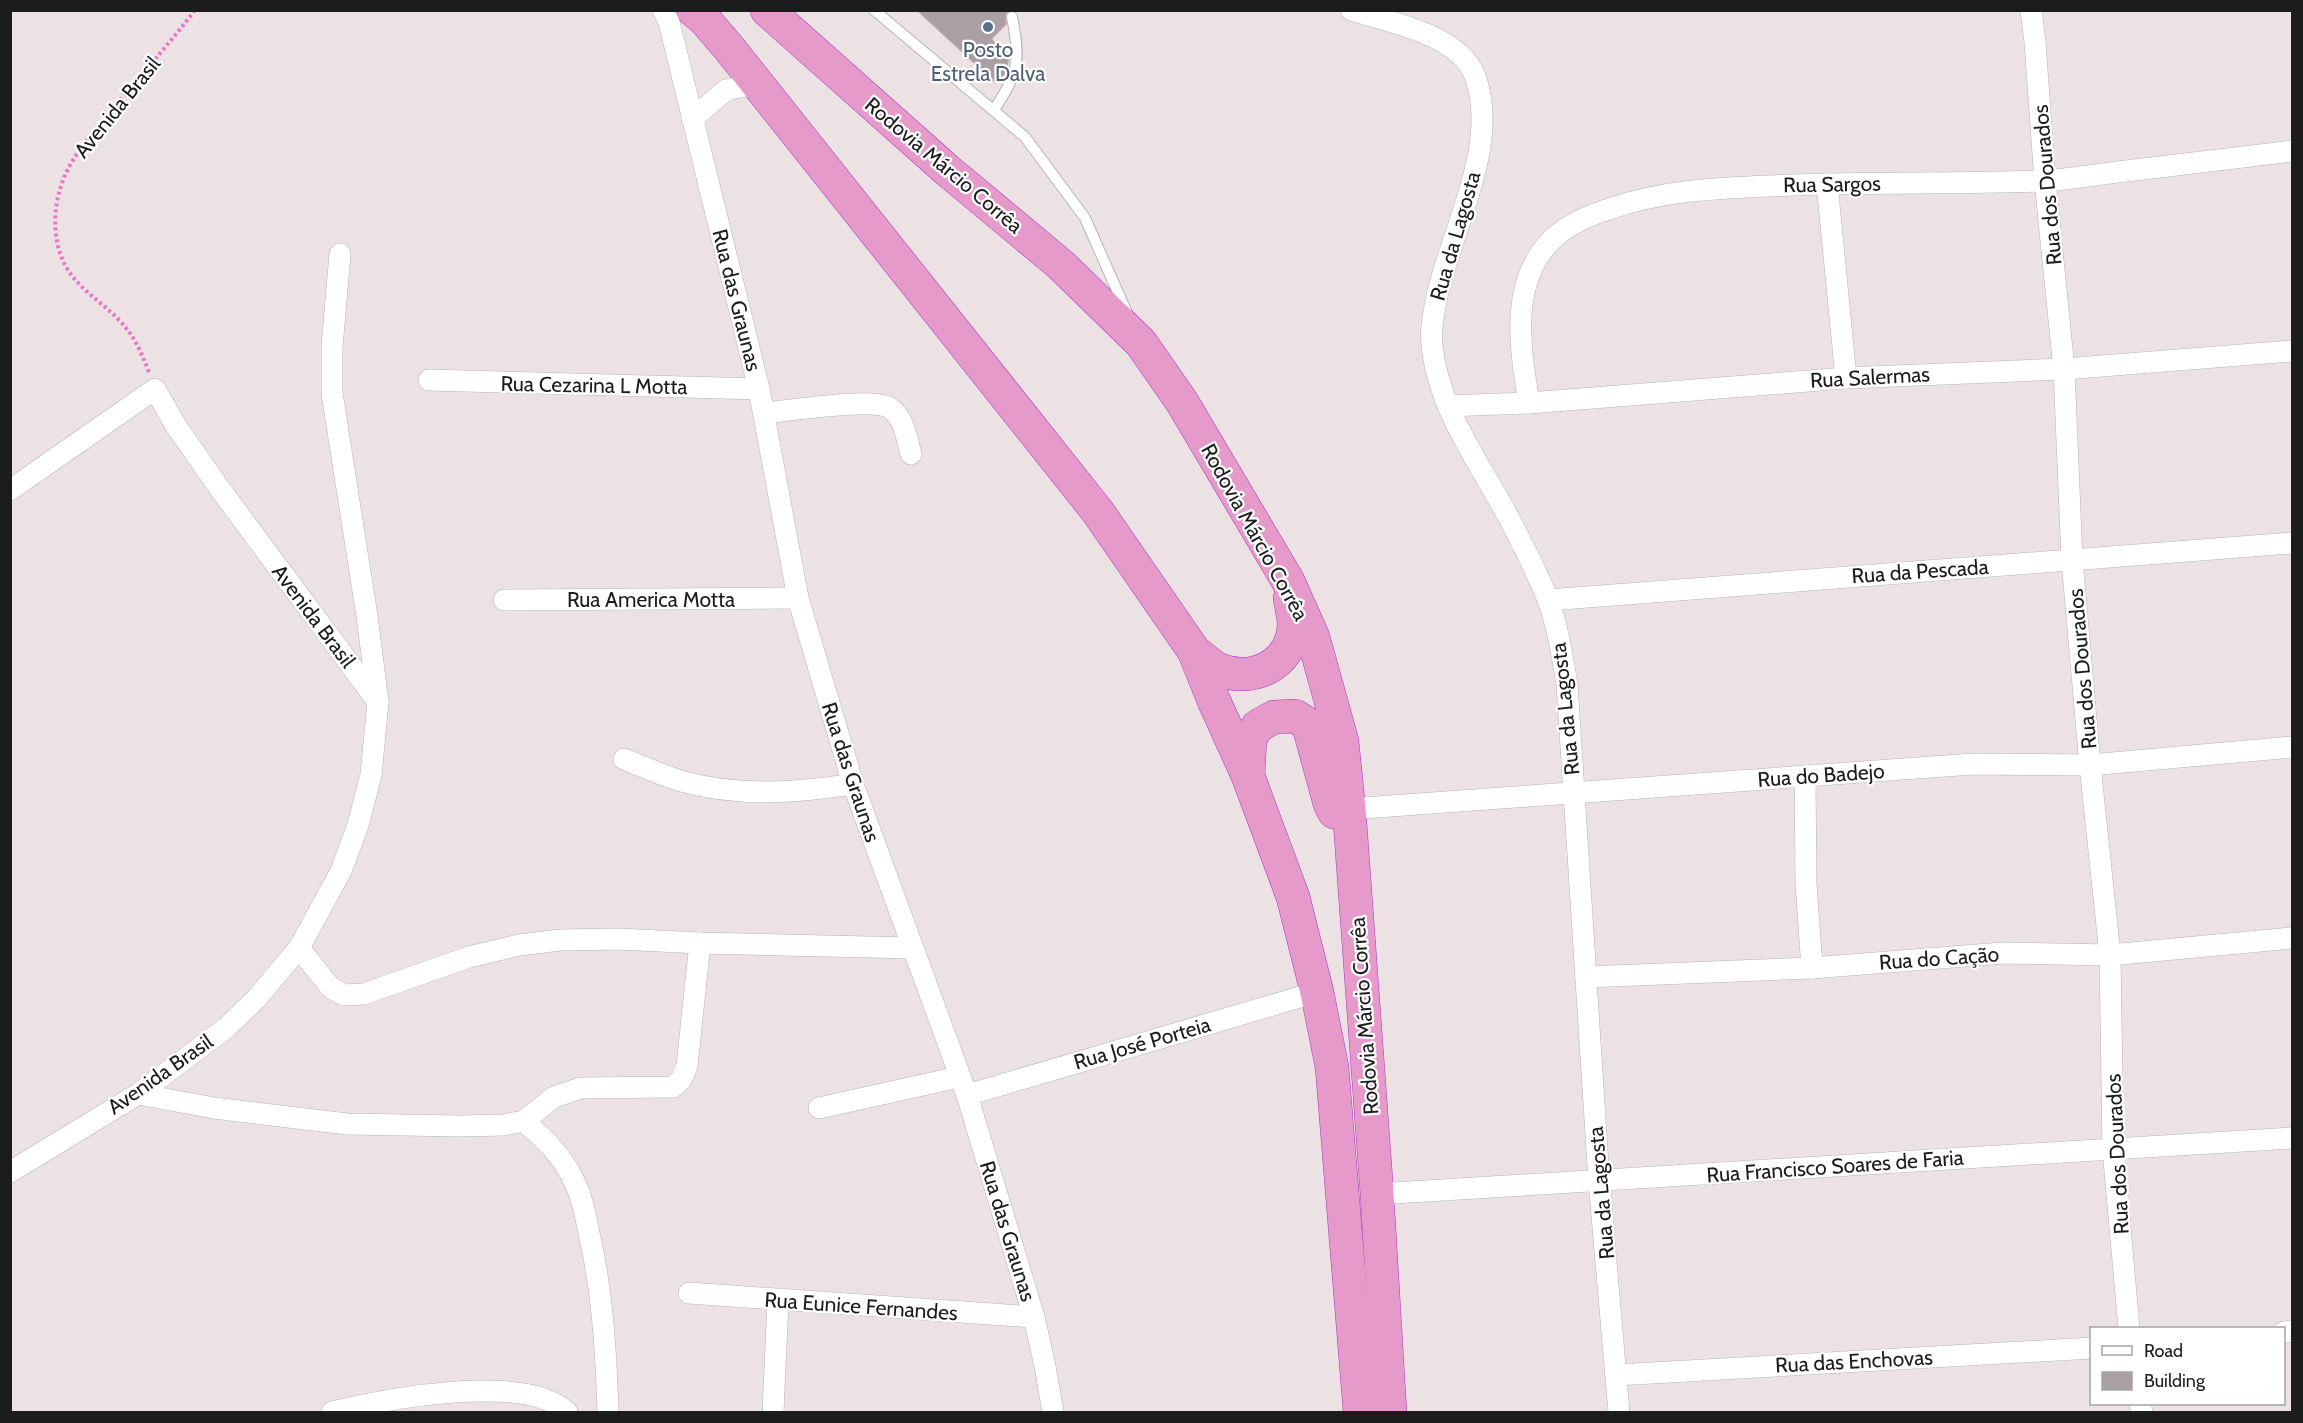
<svg xmlns="http://www.w3.org/2000/svg" width="2303" height="1423" viewBox="0 0 2303 1423" font-family="Cabin,sans-serif">
  <style>
    .building { fill: #aa9fa3; stroke: #bca7af; stroke-width: 1.5 }
    .lines { fill: none; stroke-linecap: round; stroke-linejoin: round }
    .service-casing { stroke: #b5b5b5; stroke-width: 12 }
    .minor-casing { stroke: #b5b5b5; stroke-width: 22 }
    .trunk-casing { stroke: #a937c3; stroke-width: 34 }
    .path { stroke: #ea76cc; stroke-width: 4; stroke-dasharray: 3 3; stroke-linecap: butt }
    .service { stroke: #fff; stroke-width: 10 }
    .minor { stroke: #fff; stroke-width: 21 }
    .trunk { stroke: #e59aca; stroke-width: 33 }
    .service-dot { fill: #5c6f8a; stroke: #fff; stroke-width: 2 }
    .labels { text-anchor: middle; dominant-baseline: central; stroke-width: 4.5; stroke-linejoin: round; paint-order: stroke }
    .service-label { font-size: 21px; fill: #4e5e75; stroke: #fff }
    .street-label { font-size: 21px; fill: #1c1c1c; stroke: #fff }
  </style>
  <rect width="100%" height="100%" fill="#ece2e4"/>
  <polygon class="building" points="917,10 1009,10 1005,15 1006,24 991,39 1009,56 1006,73 996,83"/>
  <g class="lines">
    <defs>
      <g id="service">
        <polyline points="874,10 1025,137 1085,218 1127,313"/>
        <path d="M994,110c24,-37 27,-49 18,-93"/>
      </g>
      <g id="minor">
        <polyline points="663,10 669,22 759,389 798,598 853,784 967,1095 1034,1317 1045,1366 1053,1412"/>
        <path d="M1351,10c38,12 108,24 124,66 25,69 -23,152 -38,220 -3,16 -7,32 -5,49 6,65 50,121 79,177 13,25 27,52 37,78 10,27 14,56 19,84l32,497 20,231"/>
        <polyline points="2031,10 2035,42 2045,181 2064,369 2072,560 2090,765 2110,955 2113,1149 2129,1328"/>
        <polyline points="692,119 726,90 745,86 760,87"/>
        <polyline points="1827,184 1846,378"/>
        <polyline points="429,380 759,389"/>
        <path d="M1529,403c-9,-55 -21,-125 27,-167 15,-13 34,-21 53,-27 60,-21 120,-21 183,-24 84,-3 168,-1 251,-4 28,-2 56,-7 83,-10 56,-7 111,-13 166,-20"/>
        <polyline points="1448,406 1529,403 1846,378 2064,369 2292,351"/>
        <path d="M764,413c24,-2 108,-16 126,-5 14,9 17,31 21,46"/>
        <polyline points="10,490 155,389 176,426 220,489 378,702"/>
        <polyline points="504,600 798,598"/>
        <polyline points="1548,600 2292,543"/>
        <path d="M624,759c19,8 38,16 57,22 57,16 115,12 172,3"/>
        <polyline points="1805,776 1806,883 1812,968"/>
        <polyline points="1349,809 1973,764 2090,765 2292,747"/>
        <polyline points="299,948 331,988 345,995 364,994 469,957 519,945 560,940 619,939 700,943 912,948"/>
        <polyline points="1586,977 1812,968 2003,953 2110,955 2292,938"/>
        <polyline points="138,1094 214,1108 347,1124 461,1126 503,1125 524,1121 554,1097 581,1088 673,1087 681,1080 687,1066 700,943"/>
        <polyline points="967,1095 1317,992"/>
        <polyline points="819,1108 959,1077"/>
        <path d="M524,1121c20,18 39,35 50,60 9,18 12,37 16,57 13,58 16,116 18,174"/>
        <polyline points="10,1172 138,1094 226,1028 256,999 299,948 341,871 358,825 371,775 378,702 367,616 332,393 332,347 340,254"/>
        <polyline points="1377,1194 2292,1138"/>
        <polyline points="689,1293 1034,1317"/>
        <polyline points="2284,1332 2292,1331"/>
        <polyline points="1616,1375 2092,1348"/>
        <polyline points="2140,1404 2142,1412"/>
        <path d="M332,1412c53,-13 193,-40 235,0"/>
        <polyline points="773,1412 778,1301"/>
      </g>
      <g id="trunk">
        <polyline points="693,10 705,20 729,48 1098,512 1194,651 1214,701 1248,776 1293,897 1317,992 1332,1067 1360,1412"/>
        <polyline points="767,10 947,170 1061,265 1141,343 1182,402 1288,581 1313,637 1342,741 1349,809 1377,1194 1390,1412"/>
        <path d="M1194,651c8,6 17,15 26,19 34,13 72,-6 74,-45 0,-8 -3,-19 -4,-27"/>
        <polyline points="1248,776 1250,738 1258,726 1274,717 1295,716 1308,724 1330,804 1334,812"/>
      </g>
    </defs>
    <use href="#service" class="service-casing"/>
    <use href="#minor" class="minor-casing"/>
    <use href="#trunk" class="trunk-casing"/>
    <path class="path" d="M149,372c-8,-20 -15,-37 -30,-52 -18,-19 -41,-31 -54,-55 -12,-23 -12,-52 -5,-76 9,-32 35,-59 56,-84 26,-31 54,-62 79,-95"/>
    <use href="#service" class="service"/>
    <use href="#minor" class="minor"/>
    <use href="#trunk" class="trunk"/>
  </g>
  <circle class="service-dot" cx="988" cy="27" r="6"/>
  <g class="labels">
    <g class="service-label">
      <text x="988" y="49">Posto<tspan x="988" dy="24">Estrela Dalva</tspan></text>
    </g>
    <g class="street-label">
      <text transform="translate(117 107) rotate(-51)">Avenida Brasil</text>
      <text transform="translate(944 165) rotate(40)">Rodovia Márcio Corrêa</text>
      <text transform="translate(1832 184) rotate(-1)">Rua Sargos</text>
      <text transform="translate(2047 185) rotate(-95)">Rua dos Dourados</text>
      <text transform="translate(1455 236) rotate(-74)">Rua da Lagosta</text>
      <text transform="translate(737 300) rotate(76)">Rua das Graunas</text>
      <text transform="translate(1870 377) rotate(-3)">Rua Salermas</text>
      <text transform="translate(594 385) rotate(1)">Rua Cezarina L Motta</text>
      <text transform="translate(1255 532) rotate(61)">Rodovia Márcio Corrêa</text>
      <text transform="translate(1920 571) rotate(-4)">Rua da Pescada</text>
      <text x="651" y="599">Rua America Motta</text>
      <text transform="translate(314 616) rotate(53)">Avenida Brasil</text>
      <text transform="translate(2082 669) rotate(-95)">Rua dos Dourados</text>
      <text transform="translate(1565 709) rotate(-96)">Rua da Lagosta</text>
      <text transform="translate(851 772) rotate(72)">Rua das Graunas</text>
      <text transform="translate(1821 775) rotate(-4)">Rua do Badejo</text>
      <text transform="translate(1939 958) rotate(-4)">Rua do Cação</text>
      <text transform="translate(1364 1016) rotate(-94)">Rodovia Márcio Corrêa</text>
      <text transform="translate(1142 1043) rotate(-16)">Rua José Porteia</text>
      <text transform="translate(160 1074) rotate(-35)">Avenida Brasil</text>
      <text transform="translate(2117 1154) rotate(-93)">Rua dos Dourados</text>
      <text transform="translate(1835 1166) rotate(-4)">Rua Francisco Soares de Faria</text>
      <text transform="translate(1601 1193) rotate(-95)">Rua da Lagosta</text>
      <text transform="translate(1008 1231) rotate(73)">Rua das Graunas</text>
      <text transform="translate(861 1306) rotate(4)">Rua Eunice Fernandes</text>
      <text transform="translate(1854 1361) rotate(-3)">Rua das Enchovas</text>
    </g>
  </g>
  <rect width="2303" height="1423" fill="none" stroke="#1c1c1c" stroke-width="24"/>
  <rect x="2090" y="1327" width="195" height="78" fill="#ffffff" stroke="#a4a4a4" stroke-width="1.5"/>
  <rect x="2102" y="1346" width="30" height="9" fill="#ffffff" stroke="#a4a4a4" stroke-width="1.5"/>
  <text x="2144" y="1357" font-size="18" fill="#1c1c1c">Road</text>
  <rect x="2102" y="1372" width="30" height="18" fill="#aa9fa3" stroke="#a4a4a4" stroke-width="1.5"/>
  <text x="2144" y="1387" font-size="18" fill="#1c1c1c">Building</text>
</svg>
